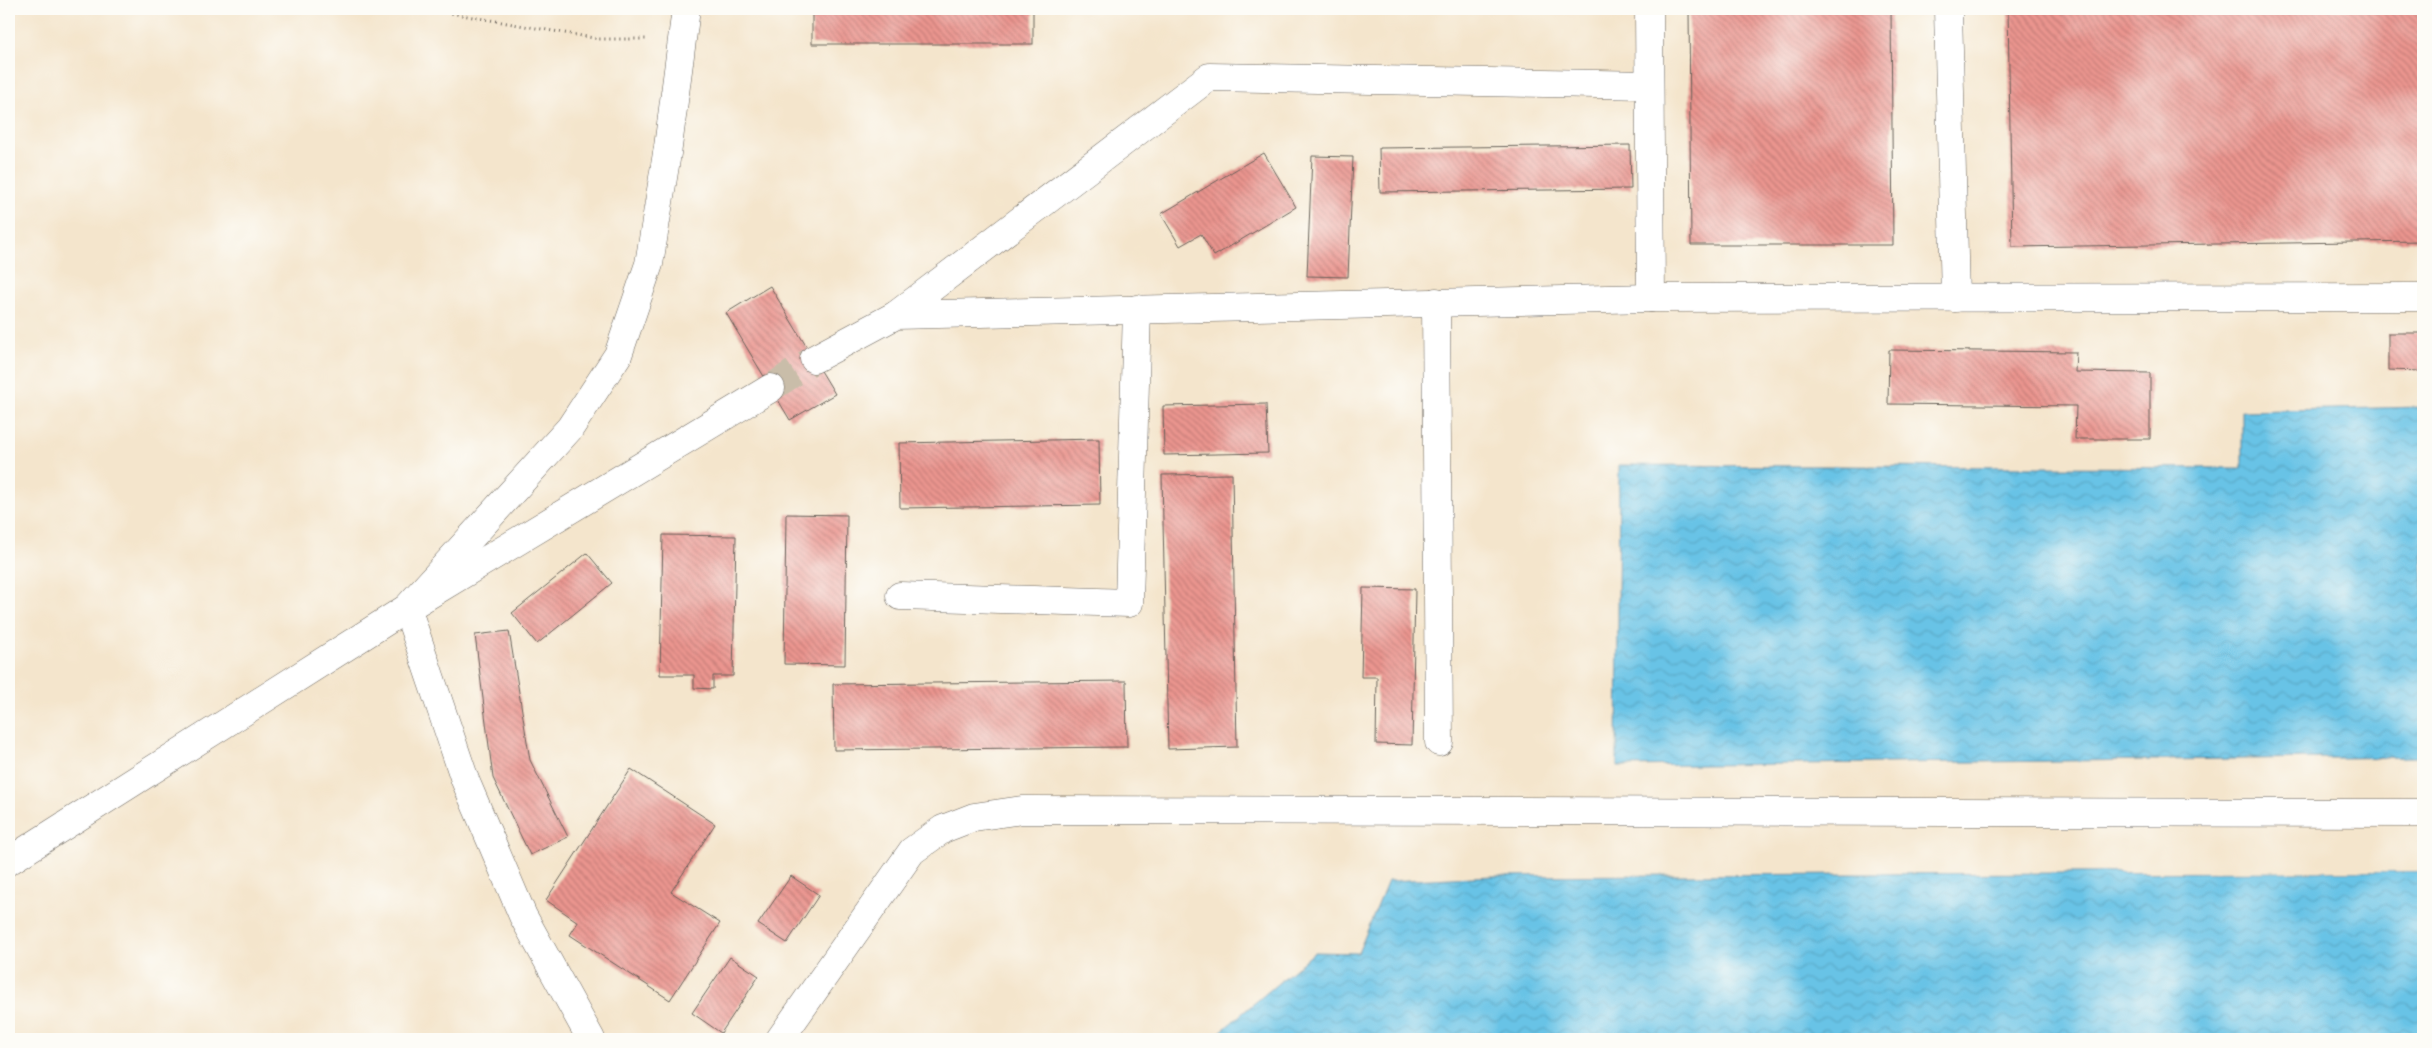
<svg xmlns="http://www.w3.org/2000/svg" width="2432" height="1048" viewBox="0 0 2432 1048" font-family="'IM FELL Great Primer',serif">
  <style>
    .water { fill: url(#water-waves); stroke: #427081 }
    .pier { fill: #f4e5cc }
    .building { fill: url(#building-back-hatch) }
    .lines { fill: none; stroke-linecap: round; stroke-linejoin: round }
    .minor-tunnel { stroke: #c9bda9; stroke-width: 28; stroke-dasharray: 28 14; stroke-linecap: butt }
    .minor-casing { stroke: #68625a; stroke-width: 29 }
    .path { stroke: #68625a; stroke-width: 3; stroke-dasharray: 1 4; stroke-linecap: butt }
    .minor { stroke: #fff; stroke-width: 28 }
  </style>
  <defs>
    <pattern id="water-waves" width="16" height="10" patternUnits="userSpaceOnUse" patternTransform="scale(1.25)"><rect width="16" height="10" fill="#68c3e6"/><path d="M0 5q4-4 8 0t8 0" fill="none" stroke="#5aa7c5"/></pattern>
    <pattern id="building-back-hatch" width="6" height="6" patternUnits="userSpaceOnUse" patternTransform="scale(1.25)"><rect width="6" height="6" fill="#eb958f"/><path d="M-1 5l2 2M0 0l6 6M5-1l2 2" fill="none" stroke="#be7974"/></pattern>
  </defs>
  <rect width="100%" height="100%" fill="#fdfcf7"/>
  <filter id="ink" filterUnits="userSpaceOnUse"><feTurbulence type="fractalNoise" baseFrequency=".02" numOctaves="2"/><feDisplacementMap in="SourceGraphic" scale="10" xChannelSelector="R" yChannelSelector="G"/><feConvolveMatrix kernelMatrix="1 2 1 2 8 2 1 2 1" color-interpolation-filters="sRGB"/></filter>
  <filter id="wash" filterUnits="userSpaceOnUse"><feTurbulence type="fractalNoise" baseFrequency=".0096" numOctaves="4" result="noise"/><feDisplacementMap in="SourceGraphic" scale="20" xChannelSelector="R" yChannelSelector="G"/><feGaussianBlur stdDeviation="1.12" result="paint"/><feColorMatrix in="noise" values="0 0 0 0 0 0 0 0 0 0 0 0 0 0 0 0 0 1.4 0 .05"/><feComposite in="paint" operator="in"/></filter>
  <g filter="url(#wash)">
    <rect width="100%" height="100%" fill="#f4e5cc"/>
    <g class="water">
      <polygon points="2423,407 2423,757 1617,766 1619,465 2242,468 2242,411"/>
      <polygon points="2423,871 2423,1039 1212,1039 1315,952 1358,953 1388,881 1494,876"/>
    </g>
    <polygon class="pier" points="2423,868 2423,871 1475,874 1494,873"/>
    <g id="blocks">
      <g class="building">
        <rect x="812" y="9" width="221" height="35"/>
        <polygon points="1689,9 1891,9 1893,245 1691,245"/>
        <polygon points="2008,9 2423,9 2423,241 2012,247"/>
        <polygon points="1630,145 1631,189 1380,192 1379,148"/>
        <polygon points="1264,153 1296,207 1214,256 1201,234 1180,246 1161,214"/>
        <polygon points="1312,156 1353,157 1348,277 1307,276"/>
        <polygon points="770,286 835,394 790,420 726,313"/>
        <polygon points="2388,333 2423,333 2423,371 2388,370"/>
        <polygon points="1889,350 2076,352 2075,372 2150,373 2150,439 2075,439 2076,406 1888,404"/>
        <polygon points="1266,404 1268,453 1164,455 1163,406"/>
        <polygon points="1099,439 1100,505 900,508 899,443"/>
        <polygon points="1232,474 1237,747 1168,749 1162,475"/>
        <polygon points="786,514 847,515 845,665 784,664"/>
        <polygon points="663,535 736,536 733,676 713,676 713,689 694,688 694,675 660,675"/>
        <polygon points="587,553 612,583 537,644 512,613"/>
        <polygon points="1363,588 1415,589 1412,745 1376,744 1377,677 1361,677"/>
        <polygon points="509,631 530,760 568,837 530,855 493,778 475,635"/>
        <polygon points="1126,681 1127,747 834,750 833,684"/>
        <polygon points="631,769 715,824 671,892 720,923 670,1000 570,935 578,922 546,900"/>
        <polygon points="791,876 819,895 787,943 758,924"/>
        <polygon points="730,957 759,976 721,1033 692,1013"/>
      </g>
    </g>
  </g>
  <g filter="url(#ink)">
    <use href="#blocks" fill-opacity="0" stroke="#68625a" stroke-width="1"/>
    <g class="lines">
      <polyline class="minor-tunnel" points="771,388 814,359"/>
      <defs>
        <g id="minor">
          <polyline points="1649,9 1651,298"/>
          <polyline points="1948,9 1955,298"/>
          <polyline points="1436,302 1439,742"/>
          <polyline points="896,315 1209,77 1649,85"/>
          <polyline points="814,359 896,315 1651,298 2423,297"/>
          <polyline points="900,596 1129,603 1137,309"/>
          <polyline points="9,861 407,608 570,428 618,355 649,264 668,147 686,9"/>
          <polyline points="591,1039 523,916 465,780 407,608 771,388"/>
          <polyline points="780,1039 912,851 943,829 974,817 1022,810 2423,813"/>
        </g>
      </defs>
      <use href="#minor" class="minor-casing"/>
      <polyline class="path" points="427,9 599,39 648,39"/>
      <use href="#minor" class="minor"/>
    </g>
  </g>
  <rect width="2432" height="1048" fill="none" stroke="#fdfcf7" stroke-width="30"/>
</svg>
